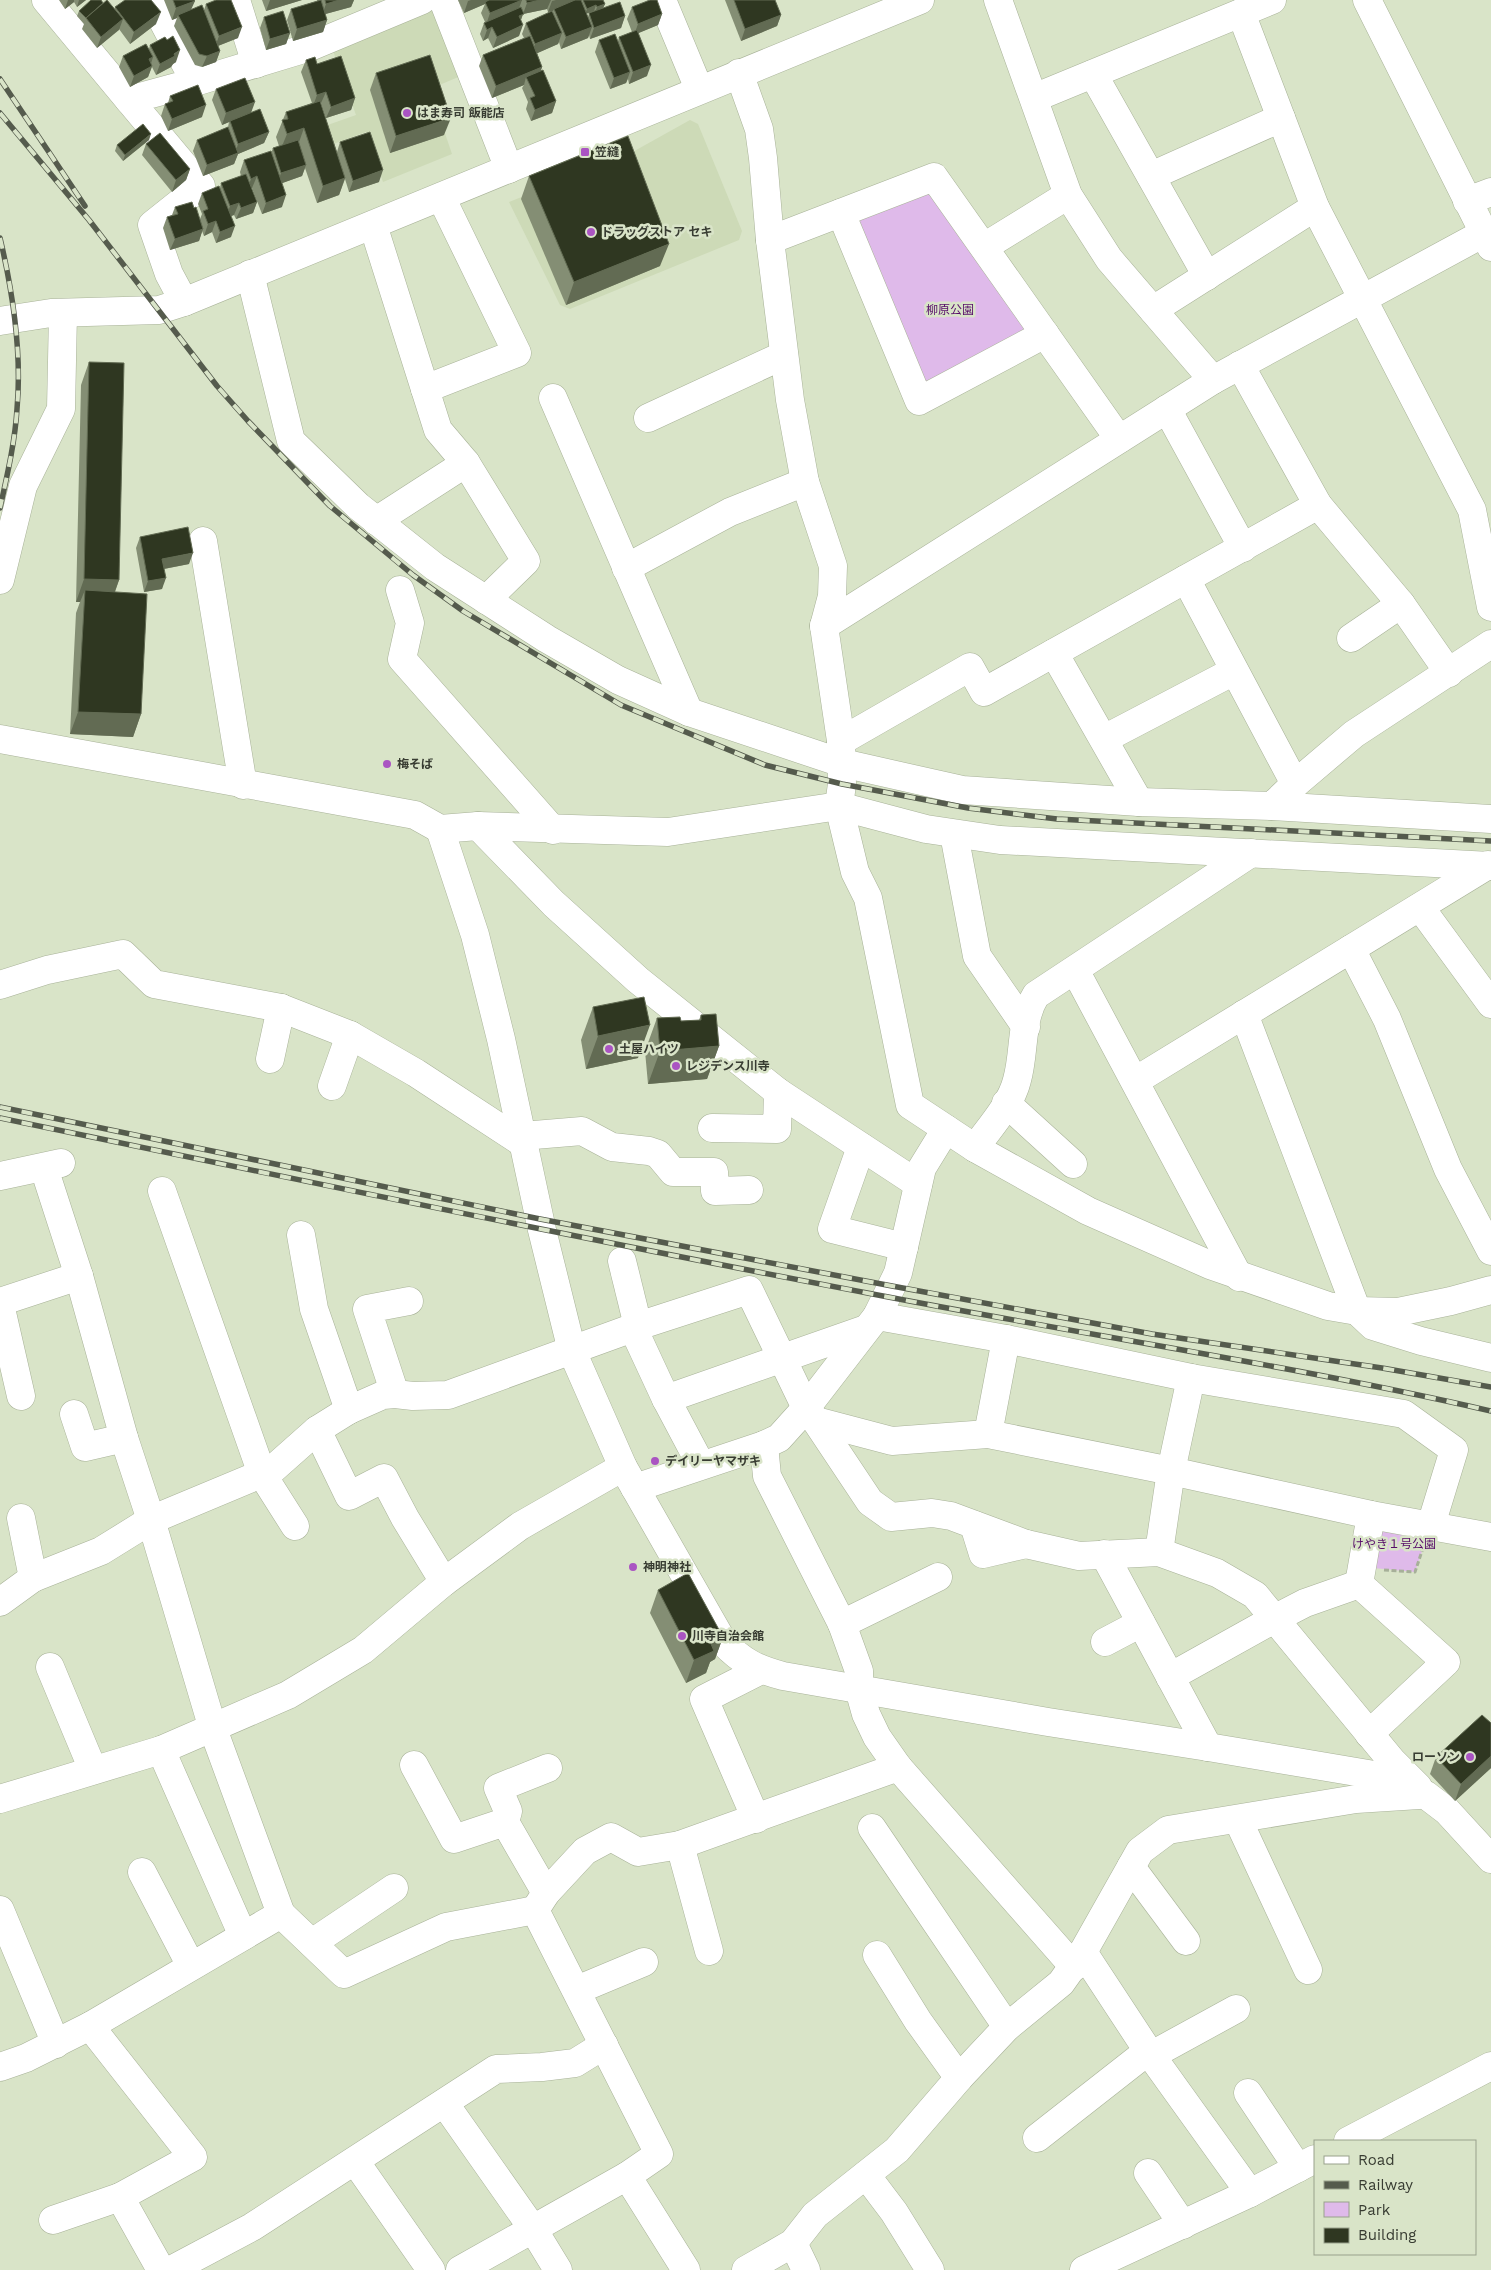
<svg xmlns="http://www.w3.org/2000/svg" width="1491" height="2270" viewBox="0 0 1491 2270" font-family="'Work Sans','Noto Sans JP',sans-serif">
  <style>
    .built { fill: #cddab7 }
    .green { fill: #dfbaea }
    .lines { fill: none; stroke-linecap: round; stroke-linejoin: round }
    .minor-casing { stroke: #a8b298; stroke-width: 29 }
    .path { stroke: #a7b099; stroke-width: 3; stroke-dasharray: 5 2.5; stroke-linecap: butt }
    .minor { stroke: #fff; stroke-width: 28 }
    .rail-casing { stroke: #555b4d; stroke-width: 5.5 }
    .rail { stroke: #d9e4c8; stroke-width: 4; stroke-dasharray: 11; stroke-linecap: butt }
    .wall { fill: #848e74; fill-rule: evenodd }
    .shaded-wall { fill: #626b53 }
    .building { fill: #2f3721; stroke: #626b53 }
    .poi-dot { fill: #aa54c2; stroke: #d9e4c8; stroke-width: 2 }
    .labels { text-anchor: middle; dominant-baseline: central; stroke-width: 5; stroke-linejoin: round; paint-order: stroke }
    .poi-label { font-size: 12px; font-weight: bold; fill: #383c32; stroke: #d9e4c8; text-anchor: start }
    .park-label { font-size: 12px; fill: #570c69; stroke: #d9e4c8 }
  </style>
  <rect width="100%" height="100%" fill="#d9e4c8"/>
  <g class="built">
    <polygon points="429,7 437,9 463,75 430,89 452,154 383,182 366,132 328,146 322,127 356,115 332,48"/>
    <polygon points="690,120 698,124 742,231 739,240 570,309 560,305 509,202 629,154"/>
  </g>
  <g class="green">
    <polygon points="934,177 1045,334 919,401 841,213"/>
    <polygon points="1371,1515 1431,1525 1415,1572 1363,1567"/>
  </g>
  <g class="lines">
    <defs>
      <g id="minor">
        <polyline points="46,0 129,100"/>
        <polyline points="152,0 195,82 129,100 201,186 152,225 169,274 184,302"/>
        <polyline points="236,0 256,64"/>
        <polyline points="443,0 509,169"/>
        <polyline points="662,0 699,89"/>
        <polyline points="998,0 1068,195 1109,259 1213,380"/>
        <polyline points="1367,0 1491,247"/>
        <polyline points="1241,13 1315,207 1472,510 1491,607"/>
        <polyline points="739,73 759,129 763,158 770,240 790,400 805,482 833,566 832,596 824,626"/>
        <polyline points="1093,74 1207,276"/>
        <polyline points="195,82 307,48 422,0"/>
        <polyline points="1034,98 1272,0"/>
        <polyline points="1151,176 1281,118"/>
        <polyline points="1467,201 1491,192"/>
        <polyline points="841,213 919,401 1045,334"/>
        <polyline points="373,225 438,430 466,463 526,561 486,600"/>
        <polyline points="1484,233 1213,380 824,626 841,741 842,784 839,806 855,872 868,898 910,1105 975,1148 1088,1211 1210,1265 1328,1306 1357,1311 1398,1312 1451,1301 1491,1290"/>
        <polyline points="770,240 934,177 1119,439"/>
        <polyline points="984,247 1068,195"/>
        <polyline points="250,274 291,441 358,506 435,567 547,639 618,680 689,712 842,763 962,790 1139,802 1272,806 1295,784 1354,734 1491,644"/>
        <polyline points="1153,310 1315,207"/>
        <polyline points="0,321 51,313 159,310 184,302 920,0"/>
        <polyline points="1240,365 1318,505 1401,604 1449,673"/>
        <polyline points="425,389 517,353 441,197"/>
        <polyline points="553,398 689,712"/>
        <polyline points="1167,409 1243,548"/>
        <polyline points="648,418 784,355"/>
        <polyline points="376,521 466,463"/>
        <polyline points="203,541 243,785"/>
        <polyline points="626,568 730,512 805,482"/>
        <polyline points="1186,579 1295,784"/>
        <polyline points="0,580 23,486 61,409 63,313"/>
        <polyline points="400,590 410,623 402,659 553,830"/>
        <polyline points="1351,638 1401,604"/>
        <polyline points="1054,653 1139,802"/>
        <polyline points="0,739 415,815 440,829 478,826 668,832 839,806 926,829 1000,840 1491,866"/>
        <polyline points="1104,739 1234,671"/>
        <polyline points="841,741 970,667 984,692 1318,505"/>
        <polyline points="1272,806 1491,819"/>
        <polyline points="478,826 554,904 638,980 778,1092 918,1184"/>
        <path d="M440,829l35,106 26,104 41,191 30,121 51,116 100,175c19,20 34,27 60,34l265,46 160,25 172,29 46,19 21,16 44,48"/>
        <polyline points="954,834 977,956 1026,1027"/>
        <polyline points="1420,907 1491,1004"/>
        <polyline points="1351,949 1387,1019 1448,1169 1491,1251"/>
        <polyline points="1075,970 1239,1277"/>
        <polyline points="0,985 47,970 123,954 154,984 281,1008 350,1035 416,1073 523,1143"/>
        <polyline points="1244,1014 1357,1311 1373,1326 1421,1341 1491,1358"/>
        <polyline points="270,1059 281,1008"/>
        <polyline points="1135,1081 1488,865"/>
        <polyline points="332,1086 350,1035"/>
        <polyline points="1006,1103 1073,1164"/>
        <polyline points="712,1128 777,1129 778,1092"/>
        <polyline points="522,1136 582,1131 612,1147 649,1151 658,1154 673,1172 714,1172 715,1191 749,1190"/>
        <polyline points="861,1147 832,1229 904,1247"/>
        <path d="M975,1148c14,-20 36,-43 42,-68 8,-28 3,-60 19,-85l215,-142"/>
        <polyline points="44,1168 79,1276 124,1438 151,1520 213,1729 281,1914"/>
        <polyline points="0,1176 61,1163"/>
        <polyline points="162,1191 262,1474 295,1526"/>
        <polyline points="301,1235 314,1309 349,1410"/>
        <polyline points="622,1261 638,1326"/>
        <polyline points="0,1302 79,1276"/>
        <polyline points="0,1304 21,1396"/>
        <polyline points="877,1316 1006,1339 1191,1378 1404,1414 1454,1450 1431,1525"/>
        <polyline points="633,1328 666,1399"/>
        <polyline points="395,1394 367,1309 409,1301"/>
        <polyline points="74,1414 85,1447 124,1438"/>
        <polyline points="816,1421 870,1502 891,1517 932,1513 951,1516 1026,1544 1079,1556 1159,1552 1217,1573 1255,1595 1392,1761 1418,1787"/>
        <polyline points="317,1430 349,1496 384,1478 405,1518 444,1582"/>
        <polyline points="988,1434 1006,1339"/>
        <polyline points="764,1445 779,1438 806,1408 877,1316 898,1273 922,1168 946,1129"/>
        <polyline points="701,1465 666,1399 866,1329"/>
        <polyline points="635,1488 764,1445 767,1476 842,1624 859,1671 859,1689 866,1714 877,1737 898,1767 1074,1967"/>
        <polyline points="21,1518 33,1578"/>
        <polyline points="974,1525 983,1554 1026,1544"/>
        <polyline points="1159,1552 1171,1471 1191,1378"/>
        <polyline points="1104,1554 1208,1747"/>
        <polyline points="0,1602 33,1578 101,1551 151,1520 273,1469 317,1430 349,1410 383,1395 395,1394 413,1396 448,1395 638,1326 749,1290 806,1408 816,1421 892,1441 988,1434 1171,1471 1371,1515 1491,1537"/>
        <polyline points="842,1624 938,1577"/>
        <polyline points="1105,1642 1141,1623"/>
        <polyline points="50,1667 93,1770"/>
        <polyline points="1170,1677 1274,1619 1305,1603 1359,1584"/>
        <polyline points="1369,1734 1446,1662 1359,1584 1371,1515"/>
        <polyline points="161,1750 243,1936"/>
        <polyline points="414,1765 454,1839 505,1822 546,1893"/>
        <polyline points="0,1799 161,1750 288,1695 363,1650 444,1582 520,1526 623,1467"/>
        <polyline points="756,1819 704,1699 761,1670"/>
        <polyline points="1238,1820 1308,1970"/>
        <polyline points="505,1822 508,1811 498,1788 548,1768"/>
        <polyline points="872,1828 1007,2027"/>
        <polyline points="680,1845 709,1951"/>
        <polyline points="1131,1867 1186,1941"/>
        <polyline points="142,1872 191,1966"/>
        <polyline points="0,1910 56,2044"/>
        <polyline points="535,1910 546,1893 585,1851 611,1837 638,1852 680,1845 898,1767"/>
        <polyline points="312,1943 394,1888"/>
        <polyline points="1083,1952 1148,2051 1250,2193 1084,2270"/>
        <polyline points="877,1955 918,2021 959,2078"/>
        <polyline points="577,1990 644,1962"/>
        <polyline points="90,2026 193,2157 120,2197 161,2270"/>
        <polyline points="1152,2055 1236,2009"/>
        <polyline points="0,2067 26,2058 90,2026 281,1914 344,1974 446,1927 535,1910 659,2154 627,2176 460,2270"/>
        <polyline points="1248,2093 1298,2168"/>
        <polyline points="445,2104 533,2229 558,2270"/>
        <polyline points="1037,2138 1148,2051"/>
        <polyline points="1348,2141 1491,2066"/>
        <polyline points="355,2161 431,2270"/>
        <polyline points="1148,2173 1183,2225"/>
        <polyline points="866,2175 894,2212 930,2270"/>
        <polyline points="627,2176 686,2270"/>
        <polyline points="1250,2193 1315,2159"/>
        <polyline points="53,2220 120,2197"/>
        <polyline points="793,2243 806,2270"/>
        <polyline points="171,2270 252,2227 496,2069 542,2067 575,2063 604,2045"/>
        <polyline points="746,2270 793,2243 815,2215 897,2150 959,2078 1007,2027 1061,1983 1083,1952 1140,1851 1168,1830 1356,1799 1419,1795"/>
      </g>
    </defs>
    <use href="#minor" class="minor-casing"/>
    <polyline class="path" points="1384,1570 1415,1572 1423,1548"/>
    <use href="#minor" class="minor"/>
    <defs>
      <g id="rail">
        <polyline points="0,79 85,206"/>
        <polyline points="0,113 89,220 217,386 248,421 330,506 413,575 463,611 621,705 765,765 842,784 968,808 1057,819 1491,841"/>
        <path d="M0,238c13,55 22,115 17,171 -2,33 -10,67 -17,99"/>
        <polyline points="0,1107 540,1219 892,1286 1152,1334 1382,1368 1491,1387"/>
        <path d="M0,1118c294,61 588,122 883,178 203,39 407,69 608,115"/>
      </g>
    </defs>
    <use href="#rail" class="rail-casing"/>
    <use href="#rail" class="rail"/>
  </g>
  <g class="wall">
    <polygon points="59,0 86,0 77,7 74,2 65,9"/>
    <polygon points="164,0 194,0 191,9 204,10 206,4 238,38 218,46 220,51 216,62 202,67 195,65 174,26 177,18 172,20"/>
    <polygon points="262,0 302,0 266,11"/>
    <polygon points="317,0 354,0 351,7 325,14 327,20 323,32 293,41 287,20 291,9 317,1"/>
    <path d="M458,0h145l2,4 -2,4 22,8 -4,12 -31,11 -1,-4 -1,3 -27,11 -2,-7 -1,2 -21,9 5,14 -1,3 15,31 -4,12 -21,8 -5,-12 2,-7 -6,-14 2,-3 -32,13 -13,-32 4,-11 41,-17 -2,-4 4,-11 27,-11v-1l-5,1 -1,-3 -24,5 -2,6 -2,16 -26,12 -5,-10 -5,3 -3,-7 4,-11 1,-1 -4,-9 4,-9 -21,9zM594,11v1l-5,1 -1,4 -2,-3z"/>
    <polygon points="725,0 775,0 781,15 777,26 741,41"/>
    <polygon points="103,3 115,9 115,7 156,24 130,44 119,29 97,48 82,29 84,24 77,16 79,11"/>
    <polygon points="632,7 662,14 658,25 638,33 647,76 629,84 628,79 626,83 610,89 595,52 599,40 618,41 619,37 632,32 627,19"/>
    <polygon points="264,17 290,33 286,44 266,50 260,28"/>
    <polygon points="150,45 176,62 173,64 171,67 156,75 152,67 148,77 130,87 119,67 123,56 149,49"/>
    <polygon points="306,60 317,64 355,98 351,110 326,118 321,103 321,104 337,152 340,142 379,182 349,192 345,179 339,195 317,203 305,168 302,176 282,183 282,207 262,214 252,188 251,188 257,202 253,213 236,219 234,215 231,216 231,237 216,243 212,232 204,236 202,231 199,241 170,250 163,228 167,217 172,215 175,207 194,208 200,219 202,214 198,204 202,193 220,188 221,183 241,176 240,172 244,160 271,153 273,148 279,146 276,137 286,112 312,103 301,72"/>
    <polygon points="376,73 444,135 390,153 370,90"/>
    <polygon points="216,89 251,113 269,132 264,143 238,154 234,164 203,176 193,151 197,140 228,127 229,122 222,125 212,100"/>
    <polygon points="170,96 202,117 168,131 161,116 165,104 168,103"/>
    <polygon points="149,140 123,161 115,151 117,145"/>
    <polygon points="146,144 190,169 186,180 172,192 142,155"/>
    <polygon points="529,176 660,266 566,305 521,199"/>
    <polygon points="89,362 119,580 115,592 141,714 133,737 70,734 76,613 80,602 76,602 81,385"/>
    <polygon points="140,537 189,564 164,569 162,589 144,592 136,548"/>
    <polygon points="593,1007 638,1058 586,1069 581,1040"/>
    <polygon points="701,1015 719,1046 707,1079 648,1084 645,1051 657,1018 681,1021 699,1020"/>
    <polygon points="658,1590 723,1637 715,1659 710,1662 706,1673 686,1683 650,1613"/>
    <polygon points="1491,1723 1491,1768 1455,1801 1430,1774 1436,1757"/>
  </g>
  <g class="shaded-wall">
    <polygon points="68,0 74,0 74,2 65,9"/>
    <polygon points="79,0 86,0 77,7"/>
    <polygon points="270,0 302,0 266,11"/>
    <polygon points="339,0 354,0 351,7 322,15 326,4"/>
    <polygon points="471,0 489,0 485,2 485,4 464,13 468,1"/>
    <polygon points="522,0 518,11 486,25 490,13"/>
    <polygon points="540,0 551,0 547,9 523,14 519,25 519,16 523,14 527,3"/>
    <polygon points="556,0 574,0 571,7 554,9 553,11 548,12 552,1"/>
    <polygon points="195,1 190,12 178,15 177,18 172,20 176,8"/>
    <polygon points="605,4 602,10 595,13 597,7"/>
    <polygon points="596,5 594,11 585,14 587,9"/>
    <polygon points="161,12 156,24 130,44 134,32"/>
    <polygon points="662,14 658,25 634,35 638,24"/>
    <polygon points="781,15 777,26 741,41 745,29"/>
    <polygon points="625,16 621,28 590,39 594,28"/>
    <polygon points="123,19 119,30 97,48 101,37"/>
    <polygon points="327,20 323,32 293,41 297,29"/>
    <polygon points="523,25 519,36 493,48 497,37"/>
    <polygon points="242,27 238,38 215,47 219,36"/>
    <polygon points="492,27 488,38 483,41 487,30"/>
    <polygon points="592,27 588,38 561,49 566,37"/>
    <polygon points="290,33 286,44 266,50 270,39"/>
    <polygon points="562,33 558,44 531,56 535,44"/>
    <polygon points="180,50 176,62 173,64 171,67 156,75 160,64 174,54"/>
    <polygon points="220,51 216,62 202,67 207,56"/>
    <polygon points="153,57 150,67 152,66 148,77 130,87 134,76 149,59"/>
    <polygon points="651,65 647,76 629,84 633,72"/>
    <polygon points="542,67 538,79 526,77 524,85 492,98 496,86"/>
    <polygon points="630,72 626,83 610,89 614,78"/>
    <polygon points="326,92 321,103 313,106 317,95"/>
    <polygon points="355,98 351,110 326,118 331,107"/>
    <polygon points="556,101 552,113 531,121 535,110"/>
    <polygon points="255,102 251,113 222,125 226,113"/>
    <polygon points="206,105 202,117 168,131 172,119"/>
    <polygon points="451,118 444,135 390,153 396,136"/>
    <polygon points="304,128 298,145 280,151 287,134"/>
    <polygon points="269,132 264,143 238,154 234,164 203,176 207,165 235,154 238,144"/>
    <polygon points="151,134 149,140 123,161 125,155"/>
    <polygon points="306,165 302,176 277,185 281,173"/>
    <polygon points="190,169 186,180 172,192 176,180"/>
    <polygon points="383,170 379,182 349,192 353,181"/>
    <polygon points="257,176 252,188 247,190 251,179"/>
    <polygon points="345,178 339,195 317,203 323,186"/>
    <polygon points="286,195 282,207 262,214 266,203"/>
    <polygon points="257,202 253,213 236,219 241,208"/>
    <polygon points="239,203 234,215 226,218 230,206"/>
    <polygon points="216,221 212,232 204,236 208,224"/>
    <polygon points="235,226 231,237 216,243 220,232"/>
    <polygon points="203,229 199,241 170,250 175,239"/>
    <polygon points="669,244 660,266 566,305 574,282"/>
    <polygon points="193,553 189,564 158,570 162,559"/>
    <polygon points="166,578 162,589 144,592 148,581"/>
    <polygon points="84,579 119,580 111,602 85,590 80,602 76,602"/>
    <polygon points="78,712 141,714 133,737 70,734"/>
    <polygon points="650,1025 638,1058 586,1069 598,1036"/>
    <polygon points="719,1046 707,1079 648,1084 660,1051"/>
    <polygon points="723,1637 715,1659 710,1662 706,1673 686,1683 694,1660 711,1644"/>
    <polygon points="1491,1756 1491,1768 1455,1801 1461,1784"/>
  </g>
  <g class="building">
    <polygon points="91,0 101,0 103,3 86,18 79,11"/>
    <polygon points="107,0 123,19 101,37 86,18"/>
    <polygon points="125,0 151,0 161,12 134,32 115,7"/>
    <polygon points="173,0 194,0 195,1 176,8"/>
    <polygon points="216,0 231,0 242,27 219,36 206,4"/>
    <polygon points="321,0 327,20 297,29 291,9"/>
    <polygon points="325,0 339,0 326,4"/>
    <polygon points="489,0 522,0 490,13 485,2"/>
    <polygon points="526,0 540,0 527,3"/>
    <polygon points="575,0 581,0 592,27 566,37 554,9"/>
    <polygon points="583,0 603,0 605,4 597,7 596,5 587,9"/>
    <polygon points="650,0 657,0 662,14 638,24 632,7"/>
    <polygon points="734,0 775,0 781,15 745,29"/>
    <polygon points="620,2 625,16 594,28 589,13"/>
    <polygon points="202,5 220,51 207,56 199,54 178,15"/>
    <polygon points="521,7 524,14 519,16 523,25 497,37 492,27 487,30 484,23"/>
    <polygon points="283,11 290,33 270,39 264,17"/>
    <polygon points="552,11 562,33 535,44 526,23"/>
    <polygon points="637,30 651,65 633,72 619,37"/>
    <polygon points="615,34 630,72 614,78 599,40"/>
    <polygon points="173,36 180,50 174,54 175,56 160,64 150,45 165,37 167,40"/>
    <polygon points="530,36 542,67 496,86 483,55"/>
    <polygon points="146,44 153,57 149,59 152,66 134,76 123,56"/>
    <polygon points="430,55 451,118 396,136 376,73"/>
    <polygon points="341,56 355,98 331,107 326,92 317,95 306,60 315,57 317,64"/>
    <polygon points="543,70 556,101 535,110 530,98 535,96 526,77"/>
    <polygon points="245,78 255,102 226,113 216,89"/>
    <polygon points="198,85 206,105 172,119 165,104 173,101 170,96"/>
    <polygon points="320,101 345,178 323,186 304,128 287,134 282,120 288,119 286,112"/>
    <polygon points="260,109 269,132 238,144 230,121"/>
    <polygon points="143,124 151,134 125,155 117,145"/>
    <polygon points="228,127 238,153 207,165 197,140"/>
    <polygon points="370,132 383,170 353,181 340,142"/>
    <polygon points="160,133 190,169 176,180 146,144"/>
    <polygon points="628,136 669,244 574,282 529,176"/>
    <polygon points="298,140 306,165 281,173 273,148"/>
    <polygon points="271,151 286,195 266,203 257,176 251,179 244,160"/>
    <polygon points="246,174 257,202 241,208 239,203 230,206 221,183"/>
    <polygon points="219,186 235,226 220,232 216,221 208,224 203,211 208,209 202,193"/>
    <polygon points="192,202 194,208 196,207 203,229 175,239 167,217 178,214 175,207"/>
    <polygon points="89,362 124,363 119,580 84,579"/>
    <polygon points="188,527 193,553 162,559 166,578 148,581 140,537"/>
    <polygon points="85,590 147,594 141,714 78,712"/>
    <polygon points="644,997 650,1025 598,1036 593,1007"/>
    <polygon points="716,1014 719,1046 660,1051 657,1018 680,1017 681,1021 701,1020 701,1015"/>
    <polygon points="688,1573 723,1637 711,1644 714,1651 694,1660 658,1590"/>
    <polygon points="1482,1715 1491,1723 1491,1756 1461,1784 1436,1757"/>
  </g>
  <g class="poi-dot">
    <circle cx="407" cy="113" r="5"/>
    <rect x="580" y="147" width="10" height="10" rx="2.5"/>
    <circle cx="591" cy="232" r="5"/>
    <circle cx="387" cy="764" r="5"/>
    <circle cx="609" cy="1049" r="5"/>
    <circle cx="676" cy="1066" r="5"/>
    <circle cx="655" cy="1461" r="5"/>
    <circle cx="633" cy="1567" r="5"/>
    <circle cx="682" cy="1636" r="5"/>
    <circle cx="1470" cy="1757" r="5"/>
  </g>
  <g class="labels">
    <g class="poi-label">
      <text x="417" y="113">はま寿司 飯能店</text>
      <text x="595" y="152">笠縫</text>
      <text x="601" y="232">ドラッグストア セキ</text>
      <text x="397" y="764">梅そば</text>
      <text x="619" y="1049">土屋ハイツ</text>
      <text x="686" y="1066">レジデンス川寺</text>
      <text x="665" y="1461">デイリーヤマザキ</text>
      <text x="643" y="1567">神明神社</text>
      <text x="692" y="1636">川寺自治会館</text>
      <text x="1460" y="1757" text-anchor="end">ローソン</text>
    </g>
    <g class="park-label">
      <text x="950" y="310">柳原公園</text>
      <text x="1394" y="1544">けやき１号公園</text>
    </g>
  </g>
  <rect x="1314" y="2140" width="162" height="115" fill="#d9e4c8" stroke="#99a18c"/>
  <rect x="1324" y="2156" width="25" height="8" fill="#ffffff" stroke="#99a18c"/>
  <text x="1358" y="2165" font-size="15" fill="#383c32">Road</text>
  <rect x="1324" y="2181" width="25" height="8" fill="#555b4d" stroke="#99a18c"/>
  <text x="1358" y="2190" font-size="15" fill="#383c32">Railway</text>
  <rect x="1324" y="2202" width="25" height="15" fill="#dfbaea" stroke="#99a18c"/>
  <text x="1358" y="2215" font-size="15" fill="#383c32">Park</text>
  <rect x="1324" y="2228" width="25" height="15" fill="#2f3721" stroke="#99a18c"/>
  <text x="1358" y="2240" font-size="15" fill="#383c32">Building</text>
</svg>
